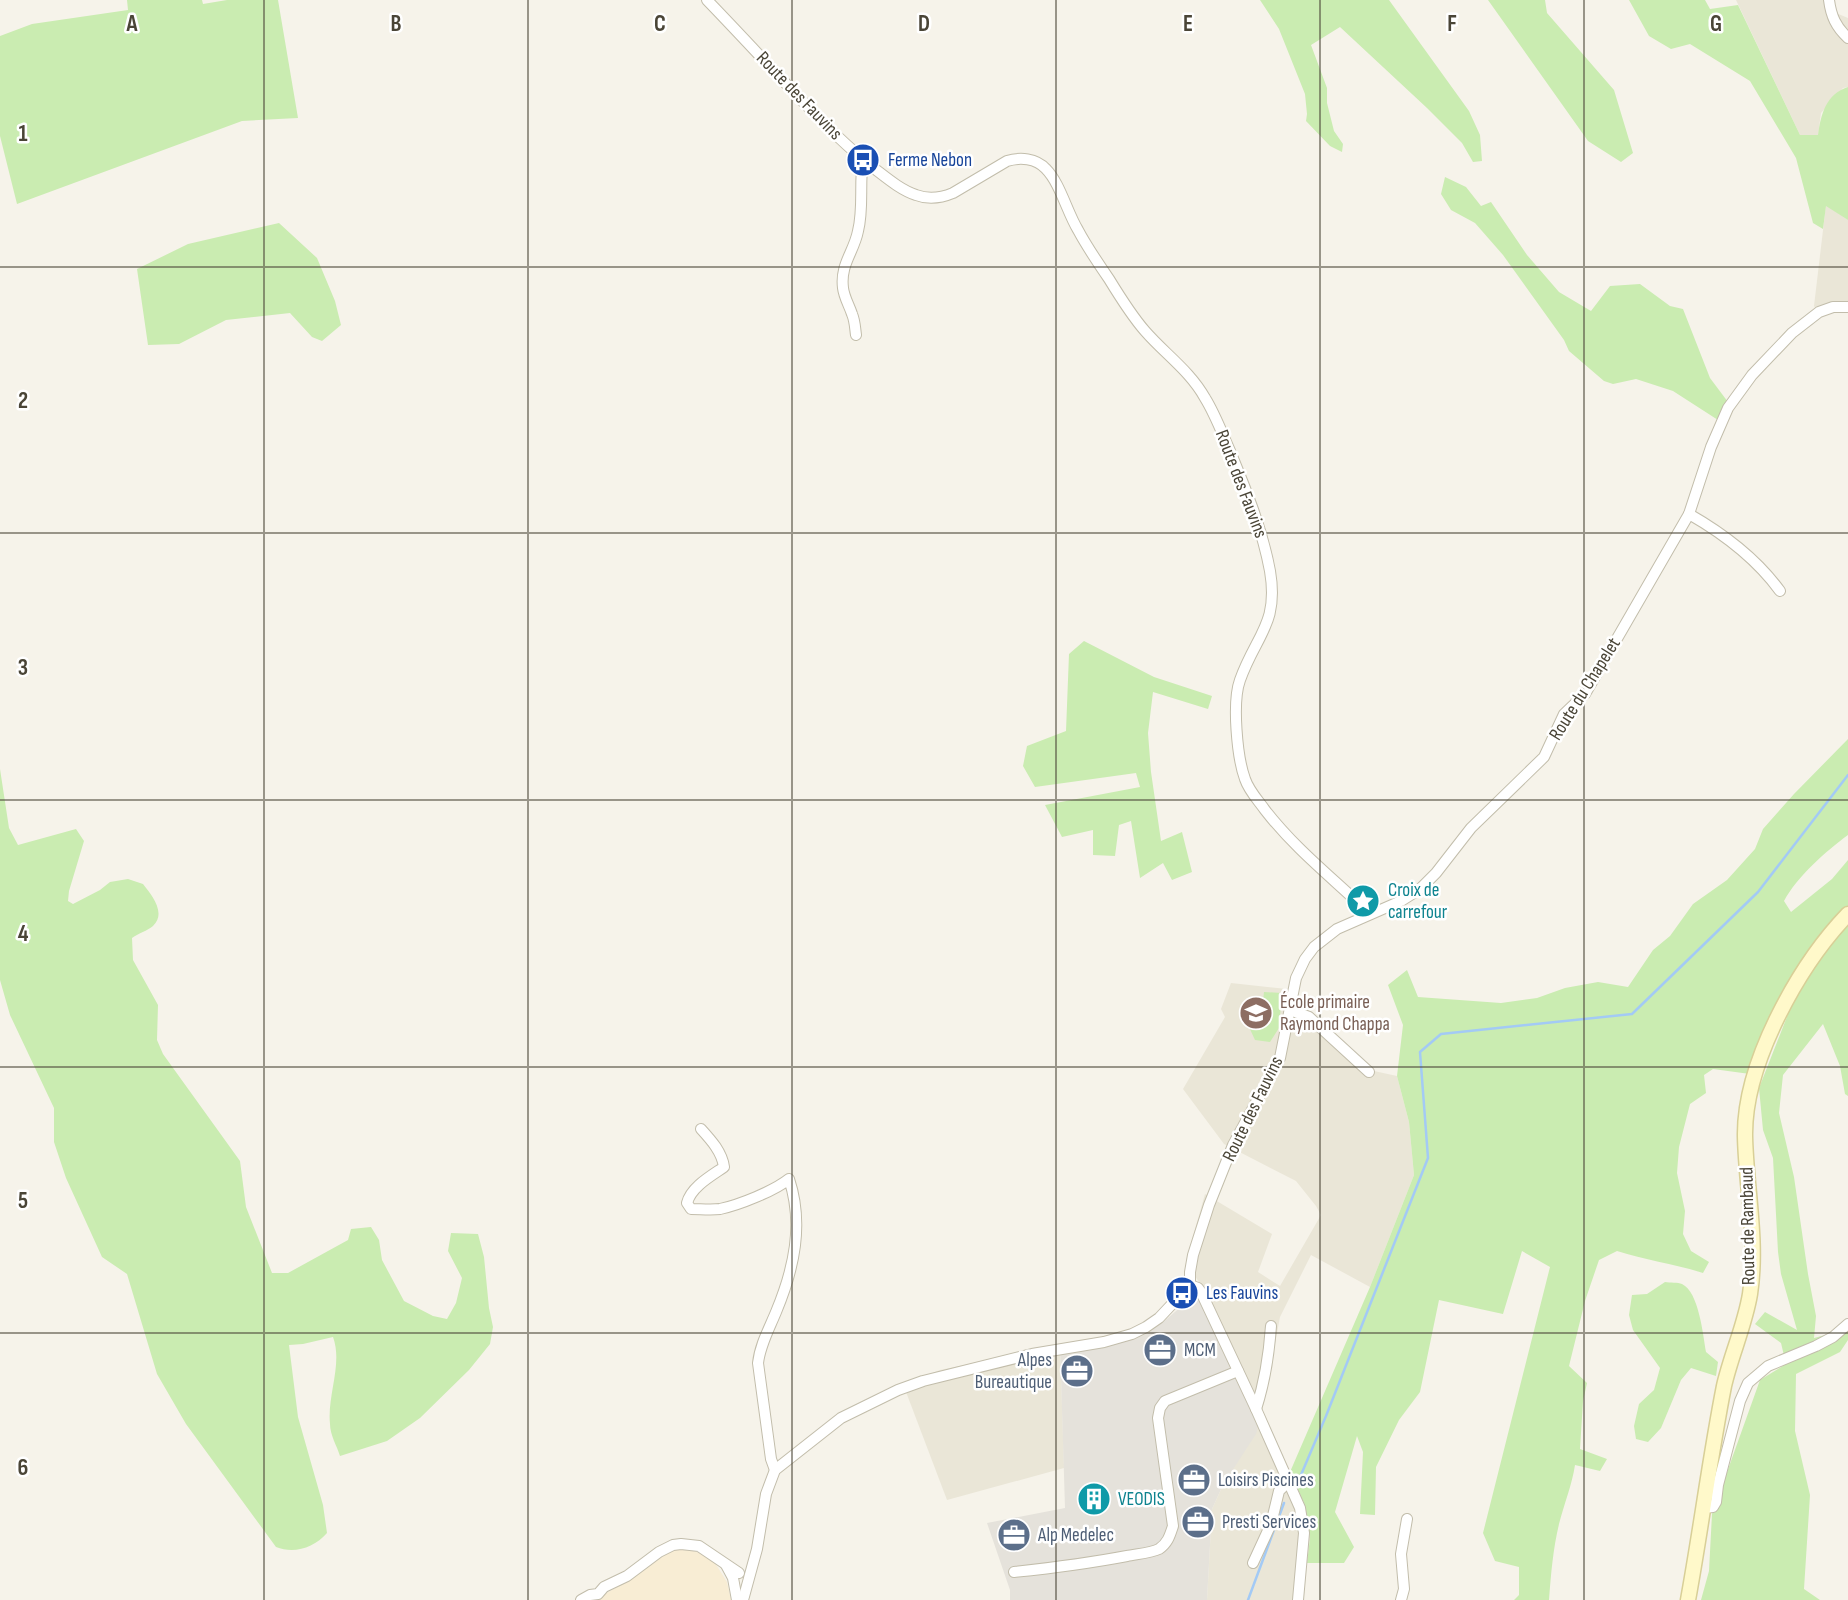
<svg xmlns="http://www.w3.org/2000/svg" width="1848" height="1600" viewBox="0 0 1848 1600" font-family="'Sofia Sans Condensed',sans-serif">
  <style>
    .residential { fill: #eae6d7 }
    .commercial { fill: #f8edd4 }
    .industrial { fill: #e5e2db }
    .green { fill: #caecb1 }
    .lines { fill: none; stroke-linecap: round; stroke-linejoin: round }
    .stream { stroke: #a3caf5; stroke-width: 2.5 }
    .street-casing { stroke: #c2bdab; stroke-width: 12 }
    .secondary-casing { stroke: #d8cf97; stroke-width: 17 }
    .street { stroke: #fff; stroke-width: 10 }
    .secondary { stroke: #fff9ca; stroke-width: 14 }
    .grid { fill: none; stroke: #4a4537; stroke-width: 2; stroke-opacity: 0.55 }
    .labels { text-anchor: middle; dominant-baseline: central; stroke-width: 5; stroke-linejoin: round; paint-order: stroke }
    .street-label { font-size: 19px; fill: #4a4537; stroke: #fff }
    .transit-label { font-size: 19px; fill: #164399; stroke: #fff; text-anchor: start }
    .culture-label { font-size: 19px; fill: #0d838f; stroke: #fff; text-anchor: start }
    .education-label { font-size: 19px; fill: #785e54; stroke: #fff; text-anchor: start }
    .service-label { font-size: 19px; fill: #4e5e75; stroke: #fff; text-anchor: start }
    .grid-label { font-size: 23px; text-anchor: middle; font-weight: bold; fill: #4a4537; stroke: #fff; stroke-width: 5; stroke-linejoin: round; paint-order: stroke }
  </style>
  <rect width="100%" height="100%" fill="#f6f3ea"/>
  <g class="residential">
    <polygon points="1736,0 1834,0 1836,13 1848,18 1848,87 1843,88 1821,113 1818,135 1800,135"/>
    <polygon points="1826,205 1848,220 1848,313 1836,311 1822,317 1814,306"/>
    <polygon points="1231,983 1287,989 1298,1005 1312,1012 1374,1071 1397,1076 1409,1122 1414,1175 1370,1287 1311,1255 1280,1317 1262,1412 1304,1503 1310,1538 1302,1600 1207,1600 1212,1509 1223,1485 1203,1289 1186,1261 1205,1194 1272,1234 1258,1272 1280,1286 1321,1215 1316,1206 1296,1181 1224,1144 1183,1089 1225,1017 1221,1009"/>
    <polygon points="1060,1345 1064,1468 947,1500 903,1384 940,1370"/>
  </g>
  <polygon class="commercial" points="678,1549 691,1550 705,1555 715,1563 727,1582 731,1600 594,1600 621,1585 668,1553"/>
  <polygon class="industrial" points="1203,1288 1262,1412 1256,1434 1223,1485 1212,1509 1207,1600 1010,1600 1010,1590 987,1523 1065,1508 1060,1345 1138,1336 1162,1323"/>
  <g class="green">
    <polygon points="127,0 202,0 203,4 227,0 278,0 298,118 242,121 17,204 0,136 0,36 32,24 128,10"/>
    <polygon points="1260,0 1389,0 1469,111 1480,135 1482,161 1473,162 1462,143 1427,108 1340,27 1311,45 1327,88 1327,103 1334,131 1343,144 1342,152 1330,146 1306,121 1307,114 1305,94 1279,29"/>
    <polygon points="1488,0 1545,0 1547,13 1614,90 1633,153 1621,162 1588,141"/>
    <path d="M1629,0h76l5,9 28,-4 62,130h18c3,-21 8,-41 30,-48v133l-22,-14 -3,23 -10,-6 -17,-65 -46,-77 -60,-37 -19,5 -22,-13z"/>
    <polygon points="1445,177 1466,187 1481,206 1491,202 1527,255 1559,292 1591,311 1610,286 1640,284 1670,306 1683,309 1710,378 1728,402 1718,420 1673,391 1636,379 1613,384 1604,381 1569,351 1564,340 1503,255 1475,223 1451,210 1441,194"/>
    <polygon points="279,223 317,258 335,301 341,325 322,341 312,337 290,313 226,320 179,344 148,345 137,269 188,244"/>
    <polygon points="1084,641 1154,677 1212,696 1208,709 1153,692 1148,733 1151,772 1161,841 1182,832 1192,872 1172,880 1163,863 1140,878 1131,821 1119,825 1115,856 1093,855 1093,830 1062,837 1045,805 1140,787 1136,773 1035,787 1023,766 1027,746 1066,731 1069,654"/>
    <path d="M1848,739v96c-22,16 -51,42 -64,66l7,11 41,-33 16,-19v47l-98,167 -37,-5 -9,6 2,18 -16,11 -11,43 -2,26 8,38 -2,23 8,17 18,11 -6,11c-28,-9 -58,-13 -86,-22l-18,9 -14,41 -16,65 18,17 -4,18 -3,48 27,10 -7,12 -25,-6c-3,20 -11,39 -16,59 -6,25 -8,50 -10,76h-35l5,-5v-28l-24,-6 -12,-28 67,-266 -28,-16 -19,63 -64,-14 -19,92 -21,28 -23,47 -1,48 -15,-1 3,-62 -6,-16 -22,76 19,35 -10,16h-37l3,-25 -6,-35 -14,-31 80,-185 44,-112 -5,-53 -12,-46 6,-51 -15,-40 19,-15 11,27 83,6 36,-5 28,-10 33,-6 30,5 25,-37 17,-14 23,-32 34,-24 28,-31 8,-20 31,-35z"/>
    <path d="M0,769l9,59 9,17 58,-16 8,12 -15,50 -1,10 5,3 27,-14 10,-8 18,-3 15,5c8,10 24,29 10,42 -6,5 -14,7 -21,12l1,22 25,45 -1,35 6,14 77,107 6,46 26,66h16l60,-33 3,-11 20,-2 8,13 3,20 22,41 29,15 14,3 9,-16 6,-25 -14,-27 3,-18 27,1 6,23 5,51 4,19 -3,17 -21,26 -49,48 -33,23 -47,15c-3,-10 -10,-21 -10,-32 -3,-29 13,-60 3,-87l-30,7 -14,1 9,72 25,88 4,28c-13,15 -33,21 -51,14l-90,-123 -29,-50 -30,-100 -25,-17 -36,-79 -12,-36v-34l-44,-93 -10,-35z"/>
    <polygon points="1848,925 1848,1096 1845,1094 1840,1066 1823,1024 1783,1075 1779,1113 1794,1177 1808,1274 1816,1316 1814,1338 1848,1329 1848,1340 1840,1352 1796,1374 1795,1431 1810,1495 1804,1589 1820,1600 1701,1600 1709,1571 1712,1514 1760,1380 1786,1364 1781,1343 1755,1324 1765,1312 1797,1330 1781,1274 1778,1252 1773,1158 1763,1130 1759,1088 1792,1004 1815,964"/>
    <polygon points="1264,992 1282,993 1279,1028 1270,1042 1255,1040 1249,1027 1260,1028"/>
    <path d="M1665,1282c5,1 13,0 17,2 17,8 21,51 24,68l12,10 -2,14 -25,-8 -10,12 -20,48 -13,14 -12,-3 -2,-13 5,-22 15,-14 6,-22 -27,-38 -4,-15 3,-20 15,-1z"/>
  </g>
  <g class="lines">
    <g class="stream">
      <polyline points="1298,1482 1326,1416 1428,1158 1420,1052 1441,1034 1632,1014 1758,892 1848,775"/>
      <polyline points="1248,1600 1284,1503"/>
    </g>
    <defs>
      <g id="street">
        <path d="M707,0c28,29 55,58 82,87 27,29 55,58 86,82 13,10 26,21 41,26 13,5 25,3 37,-2l54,-32c13,-4 29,-3 39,8 14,14 21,43 32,61 9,17 20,33 31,49 11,18 22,36 36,52 20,23 45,40 60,67 10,16 17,35 25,53 16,39 32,77 40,120 9,53 -14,64 -30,109 -8,22 -3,77 5,99 4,12 13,21 20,31 32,41 69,69 105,104"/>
        <path d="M1829,0c2,16 7,27 19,38"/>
        <path d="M856,335c-1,-7 -1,-14 -4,-21 -3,-9 -8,-17 -9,-26 -3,-24 11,-36 15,-57 6,-24 1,-48 5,-71"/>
        <path d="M1689,514c35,20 67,44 91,77"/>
        <polyline points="1290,1010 1309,1017 1369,1072"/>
        <path d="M701,1129c10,11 21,23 23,38 -13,9 -33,20 -37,36l4,6c9,0 20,1 29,0 19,-4 54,-18 69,-30 15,45 5,90 -13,133 -7,17 -16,33 -18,51l13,96 4,11"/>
        <polyline points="1190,1285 1190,1272 1193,1255 1209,1205 1233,1145 1280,1058 1296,978 1305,959 1314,947 1337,929 1401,901 1420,889 1436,873 1471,828 1544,757 1564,714 1585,694 1689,514 1711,447 1728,408 1752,375 1792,333 1819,312 1833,307 1848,307"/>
        <polyline points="1190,1285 1198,1288 1201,1292 1256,1409 1300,1508 1304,1533 1298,1600"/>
        <path d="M1256,1409c9,-28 13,-54 15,-83"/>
        <polyline points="1703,1508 1713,1507 1716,1502 1718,1485 1740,1401 1748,1383 1768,1366 1816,1346 1833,1337 1848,1324"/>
        <polyline points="1253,1563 1271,1524 1279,1491 1289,1481"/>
        <polyline points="726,1565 733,1578 737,1600"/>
        <path d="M1014,1572c38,-4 76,-9 113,-16 10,-2 24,-3 32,-7 9,-6 11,-14 14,-23l-15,-108 2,-10 5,-7 73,-30"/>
        <polyline points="581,1600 590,1595 598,1594 604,1587 627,1576 659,1552 673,1545 681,1544 699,1546 739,1573"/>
        <polyline points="743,1600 757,1549 766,1494 775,1470 841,1418 898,1390 923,1381 1032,1354 1104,1342 1132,1334 1146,1327 1159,1318 1190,1285"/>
        <polyline points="1401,1600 1404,1589 1401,1554 1407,1519"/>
      </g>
      <path id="secondary" d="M1688,1600c13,-71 22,-143 36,-214 7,-31 21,-61 26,-92 8,-53 -4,-106 -5,-158 -1,-73 54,-171 103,-222"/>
    </defs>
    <use href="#street" class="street-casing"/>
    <use href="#secondary" class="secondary-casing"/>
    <use href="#street" class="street"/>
    <use href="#secondary" class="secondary"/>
  </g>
  <path class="grid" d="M264,0v1600M528,0v1600M792,0v1600M1056,0v1600M1320,0v1600M1584,0v1600M0,267h1848M0,533h1848M0,800h1848M0,1067h1848M0,1333h1848"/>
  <defs>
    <symbol id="bus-disc" viewBox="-11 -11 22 22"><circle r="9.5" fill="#1a4fb4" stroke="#fff"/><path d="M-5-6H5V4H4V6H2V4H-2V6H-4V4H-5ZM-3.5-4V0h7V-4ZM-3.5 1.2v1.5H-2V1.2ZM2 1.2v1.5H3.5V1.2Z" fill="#fff"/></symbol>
    <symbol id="sight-disc" viewBox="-11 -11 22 22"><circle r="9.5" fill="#0f9aa8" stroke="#fff"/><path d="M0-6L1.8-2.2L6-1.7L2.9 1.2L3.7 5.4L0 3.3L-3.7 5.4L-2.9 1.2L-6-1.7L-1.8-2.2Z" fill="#fff"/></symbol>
    <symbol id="school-disc" viewBox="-11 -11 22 22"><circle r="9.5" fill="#8d6e63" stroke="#fff"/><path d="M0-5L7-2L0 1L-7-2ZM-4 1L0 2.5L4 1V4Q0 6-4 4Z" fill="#fff"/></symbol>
    <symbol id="office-disc" viewBox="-11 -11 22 22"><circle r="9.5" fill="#5c6f8a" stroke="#fff"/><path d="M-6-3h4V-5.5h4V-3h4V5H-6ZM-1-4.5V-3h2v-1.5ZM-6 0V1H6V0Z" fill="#fff"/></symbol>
    <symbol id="building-disc" viewBox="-11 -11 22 22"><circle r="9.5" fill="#0f9aa8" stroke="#fff"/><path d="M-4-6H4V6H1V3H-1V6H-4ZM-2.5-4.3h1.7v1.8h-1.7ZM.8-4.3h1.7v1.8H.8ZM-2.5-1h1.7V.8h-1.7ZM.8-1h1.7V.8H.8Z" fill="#fff"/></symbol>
  </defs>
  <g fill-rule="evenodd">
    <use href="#bus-disc" x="844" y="141" width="38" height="38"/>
    <use href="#sight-disc" x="1344" y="882" width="38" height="38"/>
    <use href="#school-disc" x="1237" y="994" width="38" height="38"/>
    <use href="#bus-disc" x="1163" y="1274" width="38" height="38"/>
    <use href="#office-disc" x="1141" y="1331" width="38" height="38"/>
    <use href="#office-disc" x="1058" y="1352" width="38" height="38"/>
    <use href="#office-disc" x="1175" y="1461" width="38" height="38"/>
    <use href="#building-disc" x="1075" y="1480" width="38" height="38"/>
    <use href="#office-disc" x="1179" y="1503" width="38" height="38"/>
    <use href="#office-disc" x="995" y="1516" width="38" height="38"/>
  </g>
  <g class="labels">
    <g class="street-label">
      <text transform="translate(799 96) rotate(46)">Route des Fauvins</text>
      <text transform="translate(1241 484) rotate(69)">Route des Fauvins</text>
      <text transform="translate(1585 689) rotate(-58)">Route du Chapelet</text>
      <text transform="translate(1253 1109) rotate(-64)">Route des Fauvins</text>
      <text transform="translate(1748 1226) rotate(-91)">Route de Rambaud</text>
    </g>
    <g class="transit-label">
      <text x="888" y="160">Ferme Nebon</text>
      <text x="1206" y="1293">Les Fauvins</text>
    </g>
    <g class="culture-label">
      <text x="1388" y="890">Croix de<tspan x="1388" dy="22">carrefour</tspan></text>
      <text x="1118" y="1499">VEODIS</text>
    </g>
    <g class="education-label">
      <text x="1280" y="1002">École primaire<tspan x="1280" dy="22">Raymond Chappa</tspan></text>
    </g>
    <g class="service-label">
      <text x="1184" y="1350">MCM</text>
      <text x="1052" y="1360" text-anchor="end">Alpes<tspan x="1052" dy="22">Bureautique</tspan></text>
      <text x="1218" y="1480">Loisirs Piscines</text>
      <text x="1222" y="1522">Presti Services</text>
      <text x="1038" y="1535">Alp Medelec</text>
    </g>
  </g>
  <g class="grid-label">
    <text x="132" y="31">A</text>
    <text x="396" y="31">B</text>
    <text x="660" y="31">C</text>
    <text x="924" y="31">D</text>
    <text x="1188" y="31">E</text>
    <text x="1452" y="31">F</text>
    <text x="1716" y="31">G</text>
    <text x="23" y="141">1</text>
    <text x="23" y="408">2</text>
    <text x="23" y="675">3</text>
    <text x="23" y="941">4</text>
    <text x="23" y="1208">5</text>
    <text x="23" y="1475">6</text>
  </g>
</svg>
